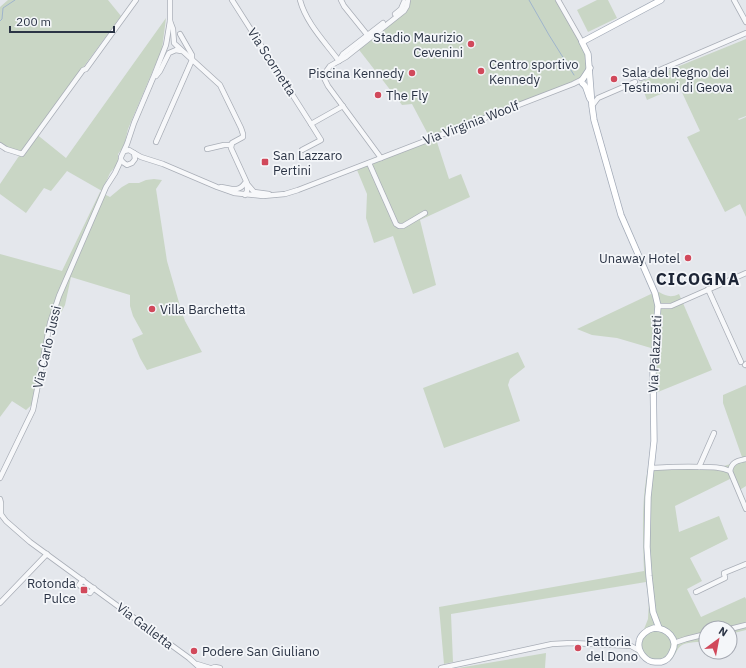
<svg xmlns="http://www.w3.org/2000/svg" width="746" height="668" viewBox="0 0 746 668" font-family="'IBM Plex Sans',sans-serif">
  <style>
    .green { fill: #c9d6c5 }
    .lines { fill: none; stroke-linecap: round; stroke-linejoin: round }
    .stream { stroke: #9fb4cc; stroke-width: 1 }
    .minor-casing { stroke: #a9aeb7; stroke-width: 6 }
    .major-casing { stroke: #a3abb8; stroke-width: 7 }
    .minor { stroke: #f7f8fa; stroke-width: 4.5 }
    .major { stroke: #fff; stroke-width: 5.5 }
    .poi-dot { fill: #d1495b; stroke: #f4f6f9; stroke-width: 1.5 }
    .labels { text-anchor: middle; dominant-baseline: central; stroke-width: 3.5; stroke-linejoin: round; paint-order: stroke }
    .poi-label { font-size: 13px; fill: #2b3445; stroke: #f4f6f9; text-anchor: start }
    .street-label { font-size: 13px; fill: #2b3445; stroke: #f4f6f9 }
    .district-label { font-size: 17px; font-weight: bold; letter-spacing: 1px; fill: #1d2536; stroke: #f4f6f9 }
  </style>
  <rect width="100%" height="100%" fill="#e4e7ec"/>
  <g class="green">
    <polygon points="8,0 108,0 121,16 35,133 66,158 166,18 162,49 128,129 124,146 118,154 118,163 110,173 102,191 67,171 51,191 44,188 26,213 0,194 0,184 19,156 0,144 0,7"/>
    <polygon points="402,0 557,0 588,54 587,69 583,76 571,83 436,139 449,179 461,174 470,197 420,220 436,285 413,294 393,236 374,243 366,218 367,194 357,170 430,138 412,104 402,105 356,46 395,16 402,9"/>
    <polygon points="597,0 608,0 617,18 588,32 577,10"/>
    <polygon points="746,39 746,116 738,119 739,120 746,117 746,217 740,204 725,212 687,137 700,131 679,86 647,100 640,82"/>
    <polygon points="154,179 162,180 156,189 167,261 182,313 185,321 202,352 147,370 140,358 132,339 143,334 133,316 130,306 130,295 71,277 65,305 50,334 38,399 26,410 12,401 0,417 0,254 62,271 100,192 110,197 122,187 129,183 139,183 146,180"/>
    <path d="M659,292c7,4 12,6 20,2l33,76 -59,24 -1,-16 -2,-6 1,-24 -34,-10 -25,-3 -15,-6 74,-35z"/>
    <polygon points="518,352 525,367 510,379 508,385 520,421 444,448 423,388"/>
    <path d="M746,385v101l-8,5 -6,-13 -57,28 4,26 40,-16 9,23 -38,19 12,23 -15,8 14,28 44,-20 1,2v31l-16,4v-6h-24v13c-6,1 -19,1 -24,4 -6,4 -6,10 -11,15 -11,8 -27,2 -36,-8l13,-33 1,-19 -3,-18 -195,32 2,48 -9,2 -5,-57 205,-36c-1,-34 -3,-69 4,-103l76,-2 19,-6 -20,-57v-8z"/>
    <polygon points="546,653 545,668 458,668"/>
  </g>
  <g class="lines">
    <g class="stream">
      <polyline points="529,0 549,35 574,75"/>
      <polyline points="0,21 2,19 3,8 15,0"/>
    </g>
    <defs>
      <g id="minor">
        <polyline points="232,0 311,124 343,106"/>
        <path d="M300,0c6,23 25,42 39,61"/>
        <polyline points="341,0 344,6 369,37"/>
        <polyline points="558,0 582,42"/>
        <polyline points="734,0 746,22"/>
        <polyline points="395,14 401,9 404,2"/>
        <polyline points="170,21 173,29 174,43 176,45 220,85 241,128 243,134 243,137 232,143 231,148 247,183 247,191 245,195"/>
        <polyline points="340,59 343,54 383,23"/>
        <polyline points="156,76 160,71 169,53 176,50 181,51"/>
        <polyline points="641,78 746,33"/>
        <polyline points="592,106 598,98 635,82"/>
        <polyline points="156,142 192,60 192,55 180,34"/>
        <polyline points="0,145 6,149 22,154 83,70 86,69 136,0"/>
        <polyline points="207,149 224,145 231,145"/>
        <polyline points="302,150 321,140 311,124"/>
        <polyline points="124,151 129,150 134,153 135,159 132,163 127,165 124,163 121,160 121,157 127,144 134,123 153,78 166,45 170,21 170,0"/>
        <polyline points="134,153 141,157 163,164 217,187 234,193 263,196 285,194 298,190 573,84 583,79"/>
        <polyline points="381,158 328,86 324,78 325,73 330,66 346,57 404,11 407,6 408,0"/>
        <polyline points="369,163 396,224 399,226 403,226 425,213"/>
        <polyline points="248,185 254,192 269,194"/>
        <path d="M221,187c10,1 17,6 24,-4"/>
        <polyline points="708,289 741,362"/>
        <polyline points="658,306 671,306 746,273"/>
        <polyline points="745,365 746,364"/>
        <polyline points="699,467 714,433"/>
        <path d="M652,468c16,-1 33,-2 50,-1 10,0 19,0 28,4l16,38"/>
        <path d="M730,471c2,-10 8,-10 16,-12"/>
        <polyline points="0,478 33,410 50,323 59,296 106,187 115,173 121,160"/>
        <polyline points="0,499 1,503 1,514"/>
        <polyline points="0,513 6,521 30,542 189,658 200,668"/>
        <polyline points="83,580 79,585 90,593 94,588"/>
        <polyline points="696,592 725,578 724,573 746,564"/>
        <polyline points="0,603 47,554"/>
        <polyline points="730,629 746,625"/>
        <polyline points="674,643 686,639 706,634"/>
        <polyline points="197,664 210,668"/>
        <polyline points="212,668 215,667 220,668"/>
        <polyline points="441,668 552,644 572,643 631,646 640,651"/>
      </g>
      <g id="major">
        <path d="M590,68c-2,3 -7,11 -8,12 -1,4 1,3 3,6 2,3 3,9 5,13"/>
        <path d="M654,628c13,0 25,11 18,24 -2,5 -6,9 -11,10 -2,0 -4,0 -6,0 -9,0 -18,-11 -16,-20 1,-7 8,-12 15,-14z"/>
        <polyline points="659,628 653,612 649,576 647,547 648,497 654,441 653,373 658,306 655,293 621,215 594,120 592,106 588,54 582,42 661,0"/>
      </g>
    </defs>
    <use href="#minor" class="minor-casing"/>
    <use href="#major" class="major-casing"/>
    <use href="#minor" class="minor"/>
    <use href="#major" class="major"/>
  </g>
  <g class="poi-dot">
    <circle cx="471" cy="44" r="4"/>
    <circle cx="481" cy="71" r="4"/>
    <circle cx="412" cy="73" r="4"/>
    <circle cx="614" cy="79" r="4"/>
    <circle cx="378" cy="95" r="4"/>
    <rect x="261" y="158" width="8" height="8" rx="2"/>
    <circle cx="688" cy="258" r="4"/>
    <circle cx="152" cy="309" r="4"/>
    <rect x="80" y="586" width="8" height="8" rx="2"/>
    <circle cx="578" cy="648" r="4"/>
    <circle cx="194" cy="651" r="4"/>
  </g>
  <g class="labels">
    <g class="poi-label">
      <text x="463" y="37" text-anchor="end">Stadio Maurizio<tspan x="463" dy="15">Cevenini</tspan></text>
      <text x="489" y="64">Centro sportivo<tspan x="489" dy="15">Kennedy</tspan></text>
      <text x="622" y="72">Sala del Regno dei<tspan x="622" dy="15">Testimoni di Geova</tspan></text>
      <text x="404" y="73" text-anchor="end">Piscina Kennedy</text>
      <text x="386" y="95">The Fly</text>
      <text x="273" y="155">San Lazzaro<tspan x="273" dy="15">Pertini</tspan></text>
      <text x="680" y="258" text-anchor="end">Unaway Hotel</text>
      <text x="160" y="309">Villa Barchetta</text>
      <text x="76" y="583" text-anchor="end">Rotonda<tspan x="76" dy="15">Pulce</tspan></text>
      <text x="586" y="641">Fattoria<tspan x="586" dy="15">del Dono</tspan></text>
      <text x="202" y="651">Podere San Giuliano</text>
    </g>
    <g class="street-label">
      <text transform="translate(272 62) rotate(57)">Via Scornetta</text>
      <text transform="translate(471 123) rotate(-21)">Via Virginia Woolf</text>
      <text transform="translate(47 347) rotate(-77)">Via Carlo Jussi</text>
      <text transform="translate(655 354) rotate(-87)">Via Palazzetti</text>
      <text transform="translate(145 626) rotate(37)">Via Galletta</text>
    </g>
    <g class="district-label">
      <text x="698" y="279">CICOGNA</text>
    </g>
  </g>
  <g transform="translate(718 640) rotate(32)"><circle r="19" fill="#f4f6f9" stroke="#a4a8b1"/>
  <path d="M0-3L7 15L0 10L-7 15Z" fill="#d1495b"/>
  <text y="-6" font-size="11" font-weight="bold" text-anchor="middle" fill="#2b3445">N</text>
  </g>
  <path d="M10 26v6h104v-6" fill="none" stroke="#2b3445" stroke-width="2"/>
  <text x="16" y="26" font-size="12" fill="#2b3445" stroke="#f4f6f9" stroke-width="3" paint-order="stroke">200 m</text>
</svg>
